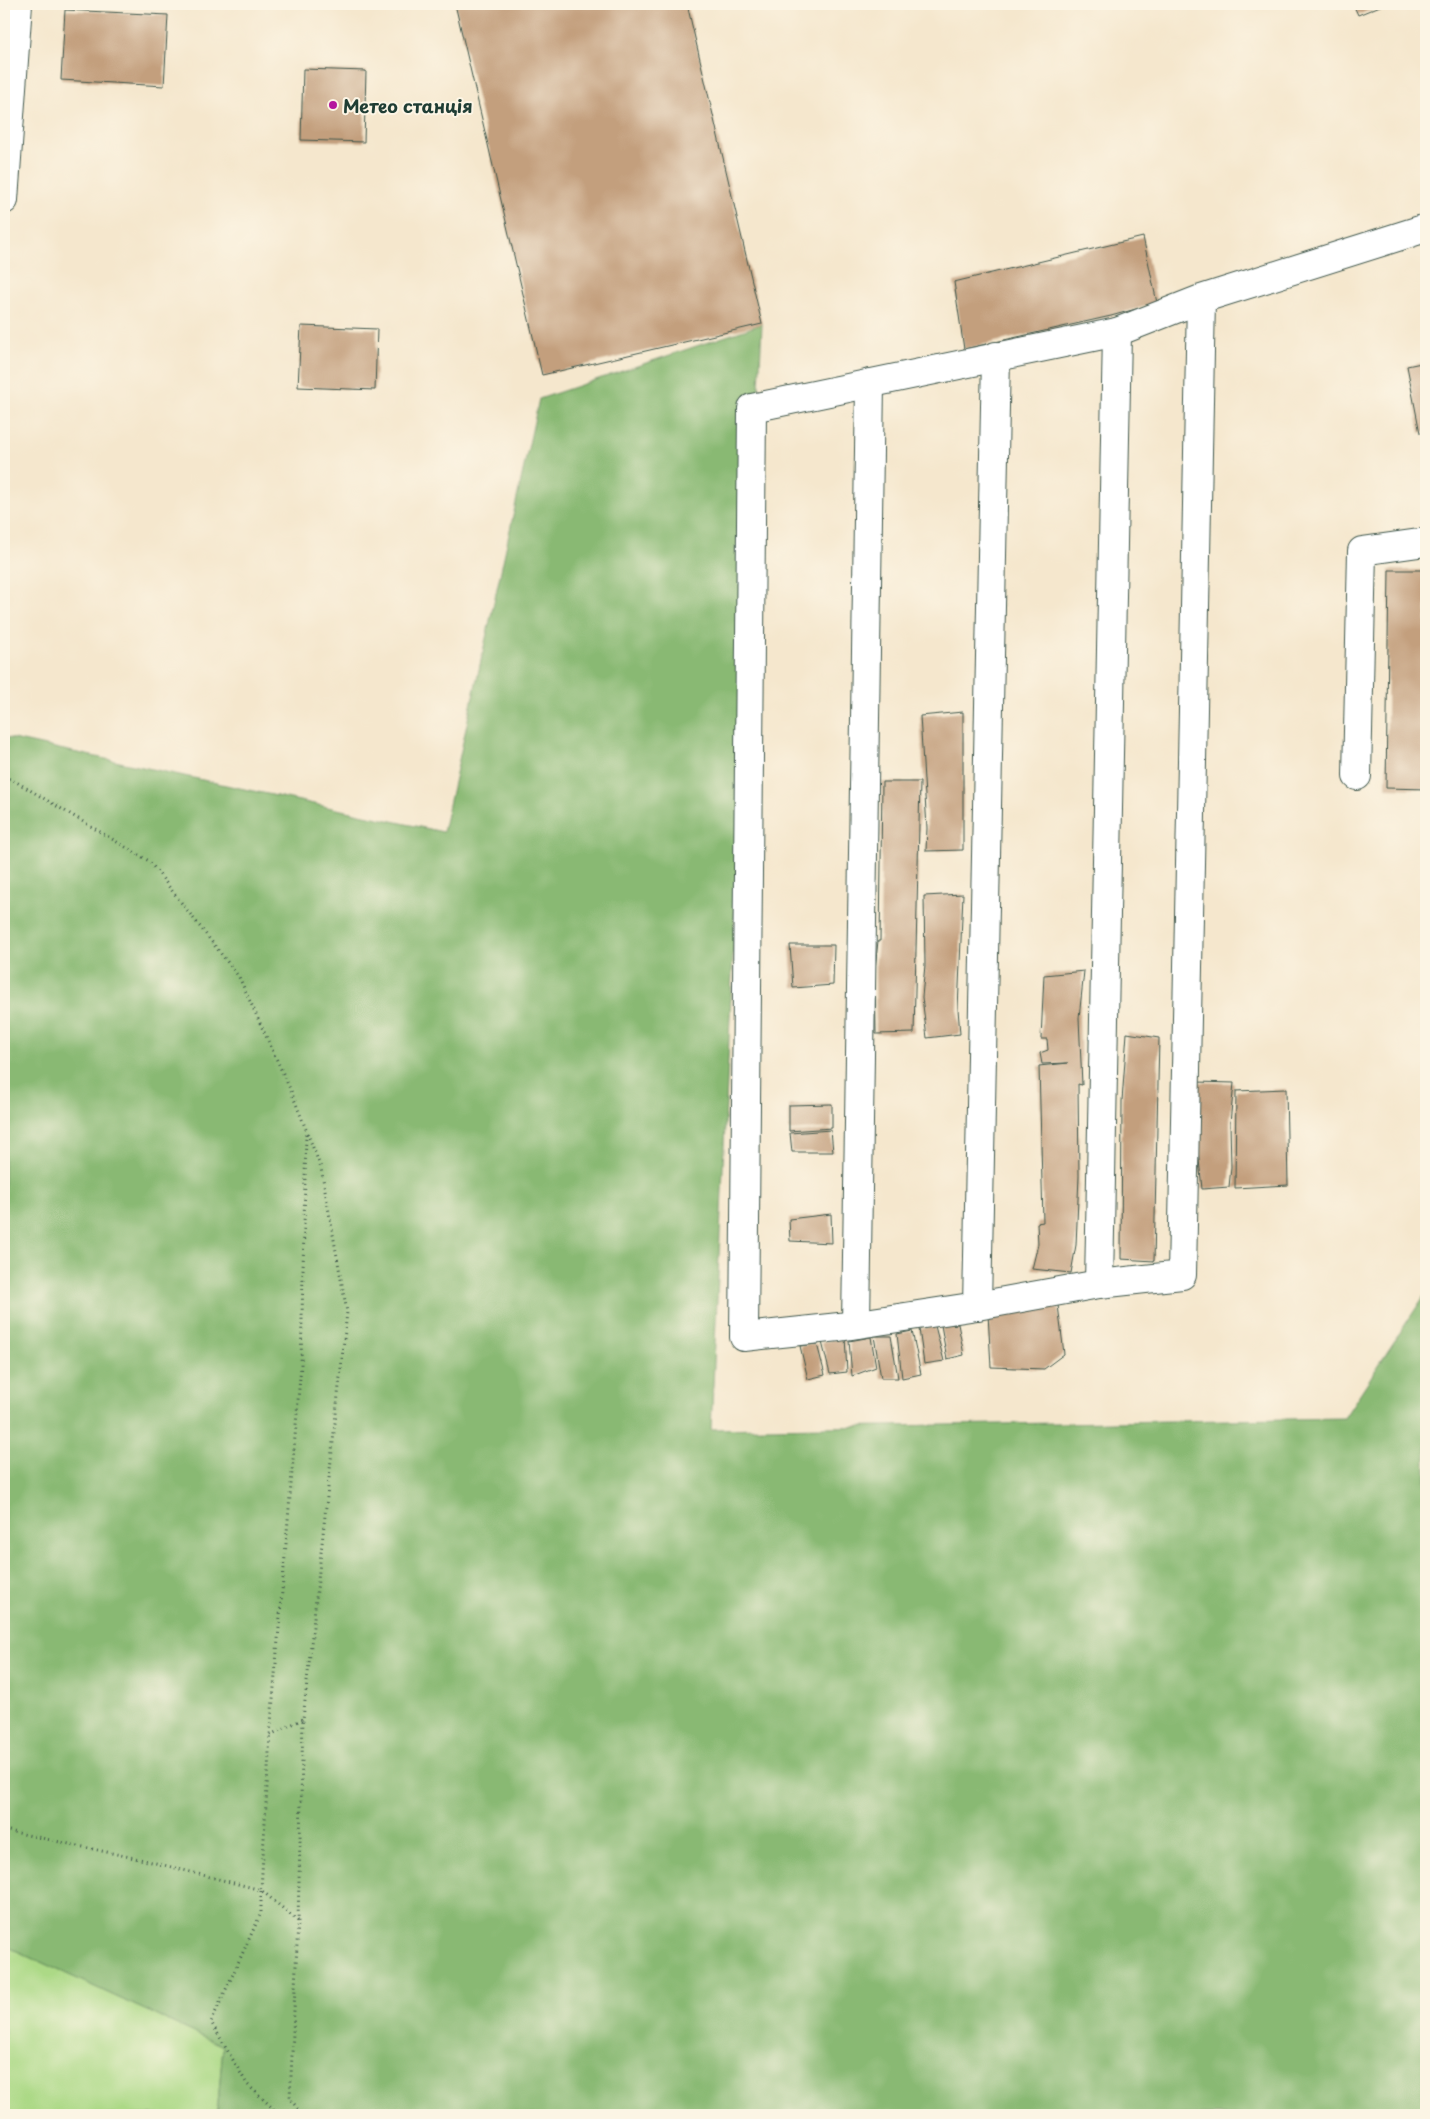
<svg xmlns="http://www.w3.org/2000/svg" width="1430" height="2119" viewBox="0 0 1430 2119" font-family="'Playpen Sans',sans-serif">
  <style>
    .green { fill: #acd986; stroke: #668b5d }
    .forest { fill: #89b973; stroke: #547b54 }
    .building { fill: #c39f7d }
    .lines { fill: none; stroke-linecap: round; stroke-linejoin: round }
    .minor-casing { stroke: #3f564b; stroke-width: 30 }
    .path { stroke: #3f564b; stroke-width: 3; stroke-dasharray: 1 4; stroke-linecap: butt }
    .minor { stroke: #fff; stroke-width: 28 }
    .poi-dot { fill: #b5179e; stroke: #fcf5e5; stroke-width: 2 }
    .labels { text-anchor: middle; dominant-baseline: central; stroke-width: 4; stroke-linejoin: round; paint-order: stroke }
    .poi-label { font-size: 18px; font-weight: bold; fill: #1f3d34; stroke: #fcf5e5; text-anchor: start }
  </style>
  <rect width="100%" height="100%" fill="#fcf5e5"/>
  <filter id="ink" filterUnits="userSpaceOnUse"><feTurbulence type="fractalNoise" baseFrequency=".02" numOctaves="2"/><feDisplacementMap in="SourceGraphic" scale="10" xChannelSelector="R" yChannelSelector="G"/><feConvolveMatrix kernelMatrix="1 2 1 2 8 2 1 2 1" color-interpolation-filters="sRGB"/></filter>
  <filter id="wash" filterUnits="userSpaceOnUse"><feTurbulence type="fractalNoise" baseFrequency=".0096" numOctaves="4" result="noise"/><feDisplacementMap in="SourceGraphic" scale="20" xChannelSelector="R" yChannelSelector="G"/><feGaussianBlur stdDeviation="1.12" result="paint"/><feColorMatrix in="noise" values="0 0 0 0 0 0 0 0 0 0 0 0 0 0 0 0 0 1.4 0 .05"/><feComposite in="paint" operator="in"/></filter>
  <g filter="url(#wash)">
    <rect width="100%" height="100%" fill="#f5e7cd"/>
    <polygon class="green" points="4,1945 223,2046 217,2115 4,2115"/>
    <polygon class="forest" points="762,324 711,1429 1344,1418 1426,1293 1426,2115 217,2115 223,2046 4,1945 4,737 443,832 539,399"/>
    <g id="blocks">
      <g class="building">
        <polygon points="455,4 687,4 762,324 542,375"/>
        <polygon points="1353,4 1385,4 1358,15"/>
        <polygon points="65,10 168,15 164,86 61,80"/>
        <polygon points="303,69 366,71 364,142 301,140"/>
        <polygon points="1143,237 1157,303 1111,316 964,349 954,282"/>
        <polygon points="301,326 377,329 375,390 298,387"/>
        <polygon points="1426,362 1426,432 1420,433 1407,366"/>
        <polygon points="1389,570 1426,570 1426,789 1386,788"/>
        <polygon points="963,712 963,850 926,851 927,828 920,716"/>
        <polygon points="882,782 920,782 914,1033 876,1034 875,970 878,941 880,941"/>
        <polygon points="963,894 958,1009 960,1034 927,1038 922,997 925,965 924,896"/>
        <polygon points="790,945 834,945 833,985 793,988"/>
        <polygon points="1084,971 1079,1018 1082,1085 1078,1084 1079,1176 1076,1245 1071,1273 1032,1269 1038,1244 1037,1223 1043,1222 1039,1066 1068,1063 1042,1064 1040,1053 1048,1050 1047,1039 1041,1039 1044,975"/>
        <polygon points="1127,1033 1159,1038 1154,1261 1121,1259 1122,1101"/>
        <polygon points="1197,1082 1234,1083 1230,1123 1231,1167 1229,1187 1202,1189 1198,1150"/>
        <polygon points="1286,1089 1288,1185 1235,1188 1236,1091"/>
        <polygon points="832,1104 832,1128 789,1131 789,1105"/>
        <polygon points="831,1130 833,1152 792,1152 790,1133"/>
        <polygon points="831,1214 832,1243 790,1241 789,1219"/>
        <polygon points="1058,1305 1064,1354 1044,1369 991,1367 988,1314"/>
        <polygon points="958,1324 964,1355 947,1359 941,1325"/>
        <polygon points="935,1326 944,1361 924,1364 919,1329"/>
        <polygon points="912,1331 921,1374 902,1378 897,1334"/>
        <polygon points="874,1336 891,1336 898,1378 881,1378"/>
        <polygon points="845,1337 847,1372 830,1374 822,1342"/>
        <polygon points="871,1337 876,1367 852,1376 849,1341"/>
        <polygon points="817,1344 825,1375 808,1379 800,1346"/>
      </g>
    </g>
  </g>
  <g filter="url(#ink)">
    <use href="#blocks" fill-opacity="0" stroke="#3f564b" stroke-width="1"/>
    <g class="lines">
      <defs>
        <g id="minor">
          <polyline points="4,200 18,4"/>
          <polyline points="1201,299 1182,1275 1099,1284 977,1306 839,1327 744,1337 752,408 1117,332 1201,299 1426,228"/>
          <polyline points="1357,776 1362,551 1426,542"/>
          <polyline points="1099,1284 1117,332"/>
          <polyline points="977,1306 996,356"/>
          <polyline points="856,1324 870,383"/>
        </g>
      </defs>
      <use href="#minor" class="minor-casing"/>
      <g class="path">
        <polyline points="4,777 13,780 149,861 239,977 291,1091 321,1168 347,1312 303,1719 298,1921 290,2099 303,2115"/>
        <polyline points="270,1735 303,1719"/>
        <polyline points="4,1830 144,1860 261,1890 261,1913 211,2022 247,2084 280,2115"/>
        <polyline points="298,1921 261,1890 270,1735 301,1365 306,1131"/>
      </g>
      <use href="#minor" class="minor"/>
    </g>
  </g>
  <circle class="poi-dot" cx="333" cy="105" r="5"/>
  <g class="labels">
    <g class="poi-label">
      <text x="343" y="105">Метео станція</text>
    </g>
  </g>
  <rect width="1430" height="2119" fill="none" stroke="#fcf5e5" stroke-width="20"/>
</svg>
